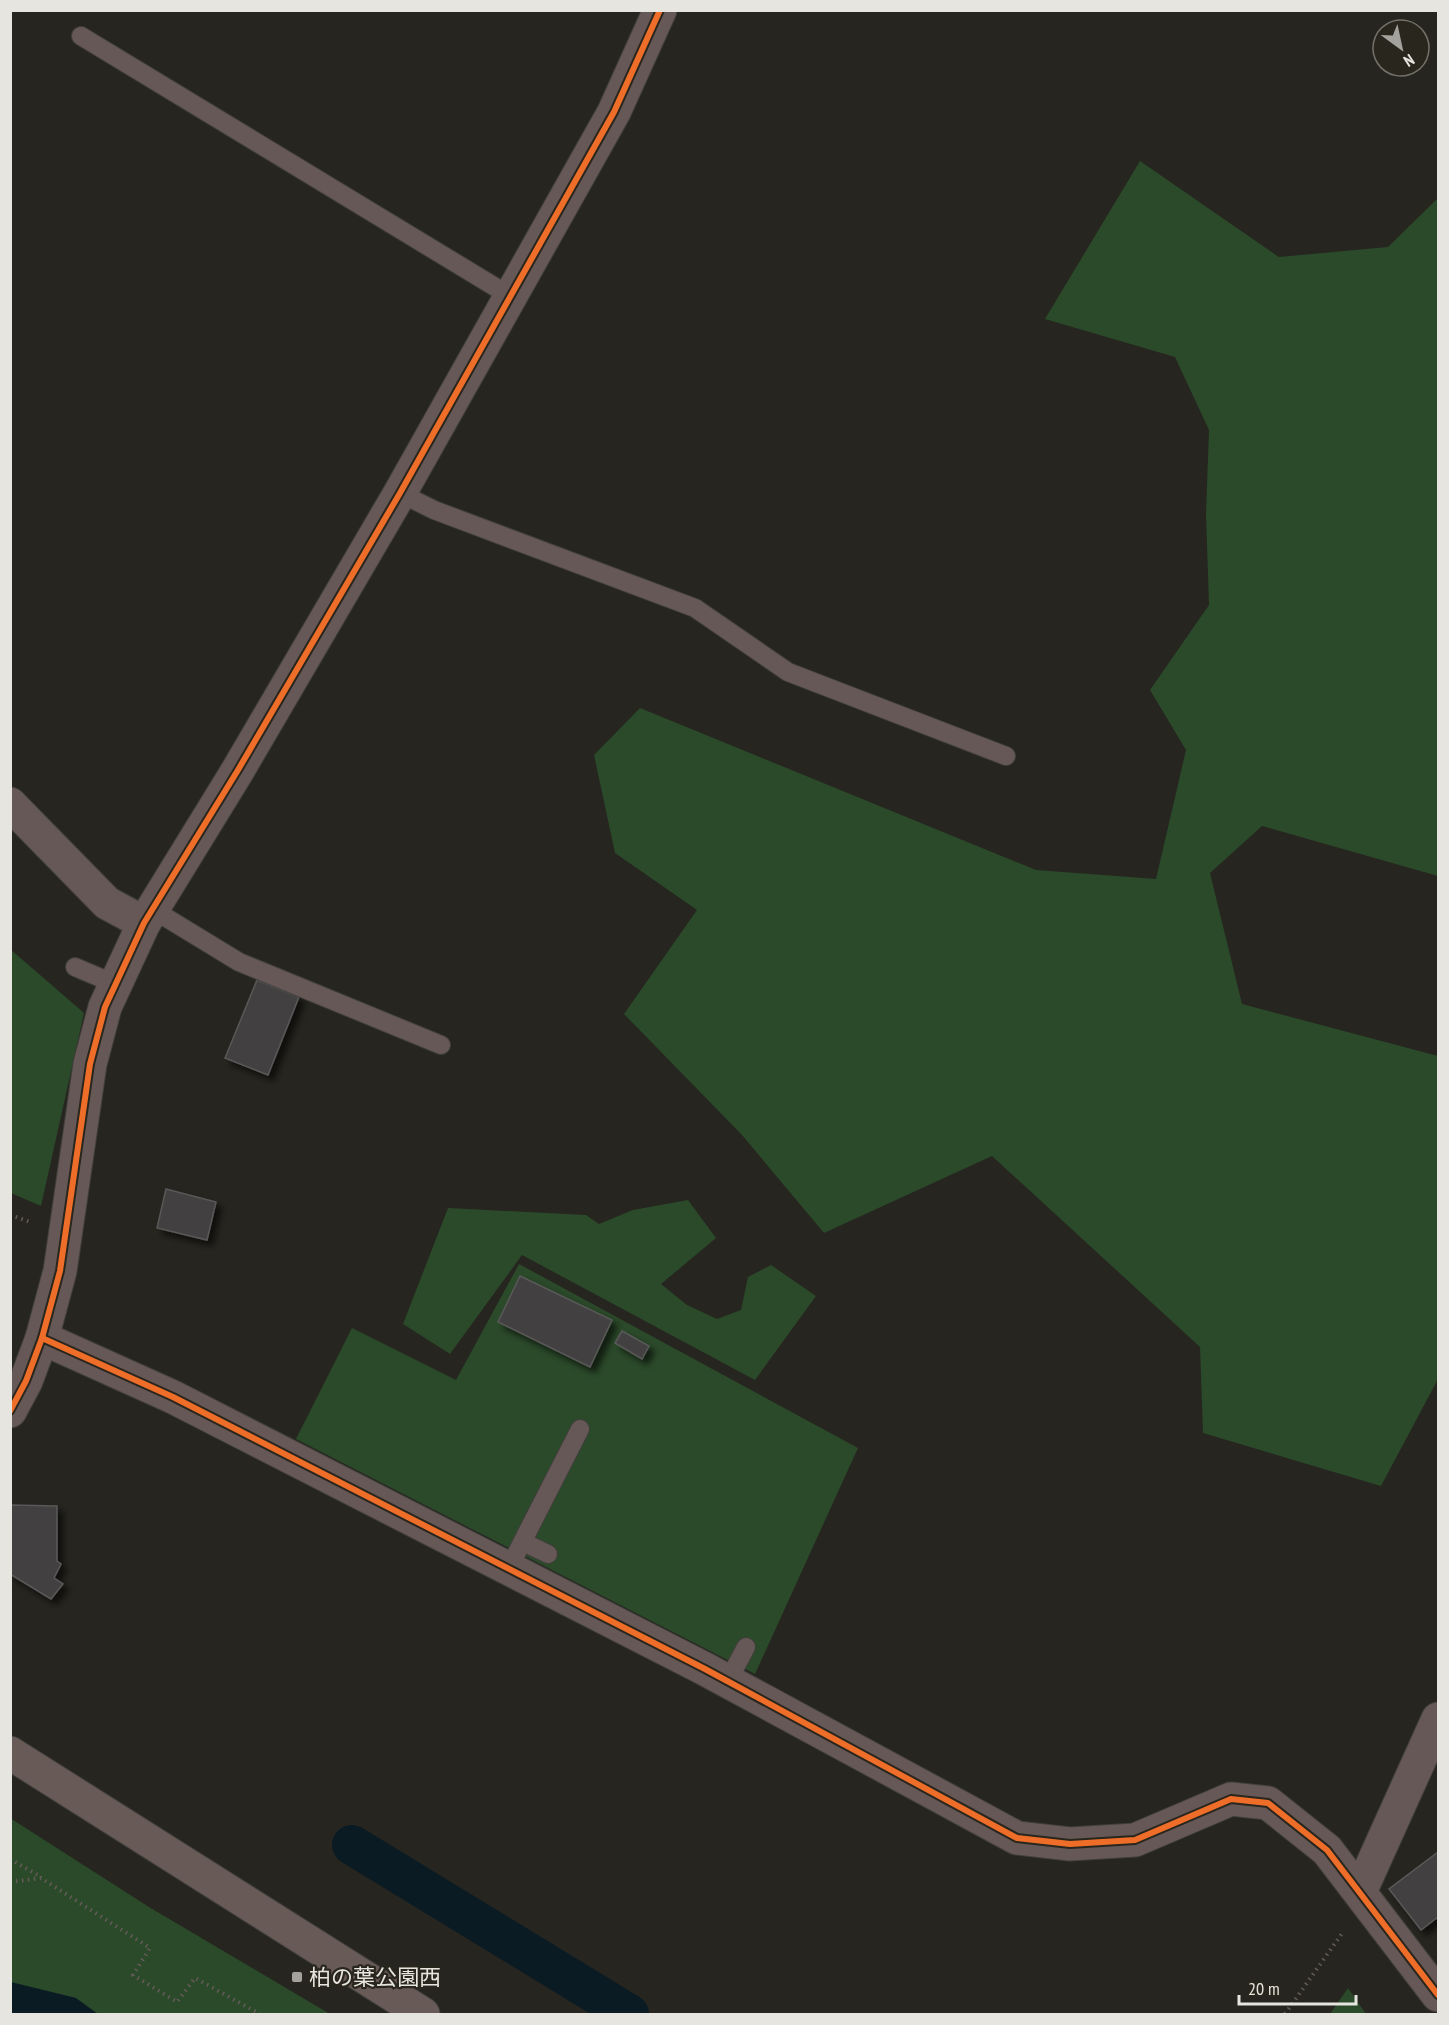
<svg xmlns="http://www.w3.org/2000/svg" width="1449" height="2025" viewBox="0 0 1449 2025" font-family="'PT Sans Narrow','Noto Sans JP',sans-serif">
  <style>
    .green { fill: #2b4a2a }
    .water { fill: #0a1b24 }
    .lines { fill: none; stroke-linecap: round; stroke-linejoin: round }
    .canal { stroke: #0a1b24; stroke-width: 40 }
    .building { fill: #424140; stroke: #595858; stroke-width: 1.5; filter: url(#shadow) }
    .lane-casing { stroke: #403f3c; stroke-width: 20 }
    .street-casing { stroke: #403f3c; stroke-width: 35 }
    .secondary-casing { stroke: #403f3c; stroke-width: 35 }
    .path { stroke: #645b59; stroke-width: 4; stroke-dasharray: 1.5 4.5; stroke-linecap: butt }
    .lane { stroke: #665856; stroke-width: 18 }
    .street { stroke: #665856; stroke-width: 33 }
    .secondary { stroke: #685a57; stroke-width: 33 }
    .cycleway-casing { stroke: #29261d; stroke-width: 10 }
    .cycleway { stroke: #ee6e29; stroke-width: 6 }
    .poi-dot { fill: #a3a29c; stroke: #29261d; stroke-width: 2 }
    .labels { text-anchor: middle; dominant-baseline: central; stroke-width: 4.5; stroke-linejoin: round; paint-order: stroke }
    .poi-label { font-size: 22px; fill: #e7e5df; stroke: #29261d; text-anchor: start }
  </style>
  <defs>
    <filter id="shadow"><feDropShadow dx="5.5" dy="5.5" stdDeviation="3" flood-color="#0009"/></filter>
  </defs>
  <rect width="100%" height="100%" fill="#262520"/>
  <g class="green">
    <polygon points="1140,161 1279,257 1388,247 1438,198 1438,876 1262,826 1210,873 1242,1004 1438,1056 1438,1379 1381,1486 1203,1433 1200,1347 992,1156 824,1233 742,1135 624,1014 697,910 615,853 594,755 640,708 1036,870 1156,879 1186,750 1150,690 1209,605 1206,514 1209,430 1175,357 1045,319"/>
    <polygon points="10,949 84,1013 41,1206 11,1193"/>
    <polygon points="688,1200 716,1238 661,1284 687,1305 717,1319 741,1310 748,1277 771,1265 816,1296 755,1380 522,1255 450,1354 403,1324 448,1208 586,1215 599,1224 633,1210"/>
    <polygon points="519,1264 858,1448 755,1674 296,1439 352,1328 456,1380"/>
    <polygon points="10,1818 149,1907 330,2014 11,2014"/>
    <polygon points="1348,1988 1366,2014 1330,2014"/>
  </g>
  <polygon class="water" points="11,1982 76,1998 98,2014 11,2014"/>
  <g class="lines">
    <polyline class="canal" points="352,1845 629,2014"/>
  </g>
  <g class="building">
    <polygon points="257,980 299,997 268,1075 225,1058"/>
    <polygon points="166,1189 216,1202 207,1240 157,1228"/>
    <polygon points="520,1276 612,1320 590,1367 498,1322"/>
    <polygon points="622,1331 649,1346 642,1359 615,1343"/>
    <polygon points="10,1505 57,1506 57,1561 61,1564 54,1578 63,1584 51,1599 10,1574"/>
    <polygon points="1438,1852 1438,1917 1421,1930 1389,1889"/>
  </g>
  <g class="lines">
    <defs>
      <g id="lane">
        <polyline points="81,36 510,296"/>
        <polyline points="400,493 434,510 695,608 788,672 1006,756"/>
        <polyline points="152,909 239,962 441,1045"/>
        <polyline points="75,967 115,984"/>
        <polyline points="523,1542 548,1554"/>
        <polyline points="508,1570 580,1429"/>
        <polyline points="728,1681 746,1647"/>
      </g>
      <g id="street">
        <polyline points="10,804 107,903 144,923"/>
        <polyline points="42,1338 173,1397 705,1669 1017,1838 1070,1844 1135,1840 1231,1799 1268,1803 1327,1850 1438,1995"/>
        <polyline points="10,1411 26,1381 42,1338 60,1271 90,1064 105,1007 144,923 238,770 400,493 614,112 660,10"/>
        <polyline points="1360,1892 1438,1719"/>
      </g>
      <polyline id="secondary" points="10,1753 423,2014"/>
    </defs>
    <use href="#lane" class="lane-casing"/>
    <use href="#street" class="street-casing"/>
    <use href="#secondary" class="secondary-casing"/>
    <g class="path">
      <polyline points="10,1215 30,1222"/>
      <polyline points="10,1859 41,1877"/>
      <polyline points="10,1882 41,1878 150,1948 133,1975 177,2002 195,1978 260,2014"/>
      <polyline points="1285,2014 1343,1932"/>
    </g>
    <use href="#lane" class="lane"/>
    <use href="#street" class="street"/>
    <use href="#secondary" class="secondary"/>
    <defs>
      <g id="cycleway">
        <polyline points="42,1338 173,1397 705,1669 1017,1838 1070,1844 1135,1840 1231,1799 1268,1803 1327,1850 1438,1995"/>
        <polyline points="10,1411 26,1381 42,1338 60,1271 90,1064 105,1007 144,923 238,770 400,493 614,112 660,10"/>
      </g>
    </defs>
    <use href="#cycleway" class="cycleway-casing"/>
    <use href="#cycleway" class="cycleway"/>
  </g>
  <rect class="poi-dot" x="291" y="1971" width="12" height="12" rx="3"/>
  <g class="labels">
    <g class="poi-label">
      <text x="309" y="1977">柏の葉公園西</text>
    </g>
  </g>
  <rect width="1449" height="2025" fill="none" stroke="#e7e5df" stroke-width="24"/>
  <g transform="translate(1401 48) rotate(147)"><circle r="28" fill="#29261d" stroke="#75726b" stroke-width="1.5"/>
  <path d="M0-4.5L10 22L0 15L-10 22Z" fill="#a3a29c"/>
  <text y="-9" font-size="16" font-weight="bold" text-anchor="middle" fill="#e7e5df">N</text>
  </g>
  <path d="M1239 1995v9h117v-9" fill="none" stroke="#e7e5df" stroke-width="3"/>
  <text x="1248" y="1995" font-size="18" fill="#e7e5df" stroke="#29261d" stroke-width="4.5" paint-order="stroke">20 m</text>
</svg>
